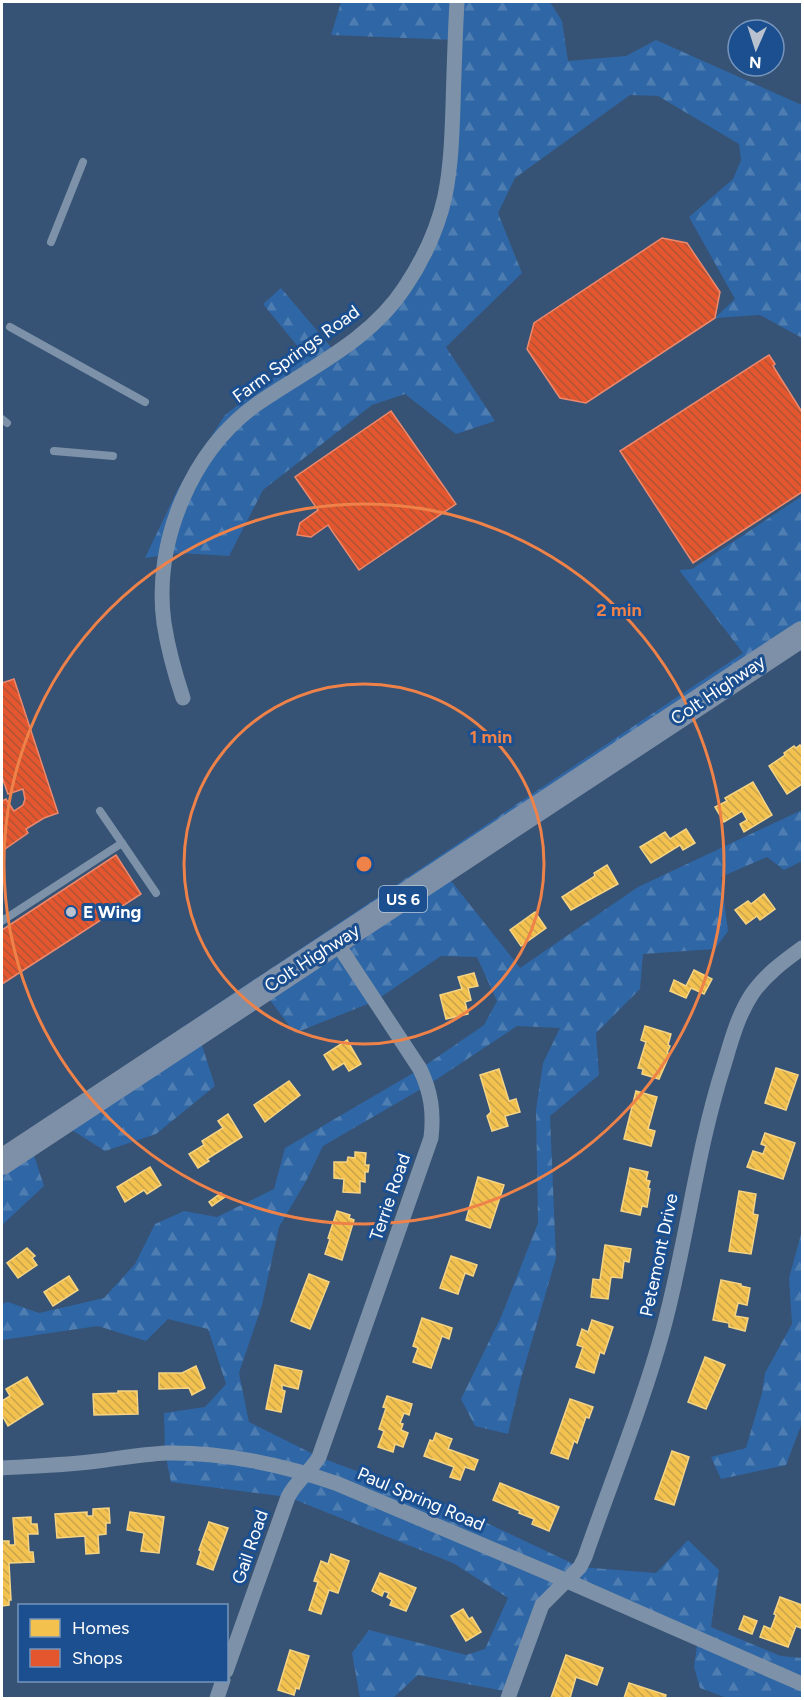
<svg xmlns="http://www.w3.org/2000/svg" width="804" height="1700" viewBox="0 0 804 1700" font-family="Figtree,sans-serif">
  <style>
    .forest { fill: url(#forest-firs) }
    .homes { fill: url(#homes-back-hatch); stroke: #f6d483; stroke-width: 1.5 }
    .shops { fill: url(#shops-back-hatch); stroke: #ec896d; stroke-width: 1.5 }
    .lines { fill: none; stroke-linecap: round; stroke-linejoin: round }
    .service { stroke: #7d92a8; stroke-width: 8 }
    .minor { stroke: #7d92a8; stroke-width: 15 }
    .trunk { stroke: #7e90a7; stroke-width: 26 }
    .ring { fill: none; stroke: #ee8249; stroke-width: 3 }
    .poi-dot { fill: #b9c2ce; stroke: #1b4f8f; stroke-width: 2 }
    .labels { text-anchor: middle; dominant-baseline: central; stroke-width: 6; stroke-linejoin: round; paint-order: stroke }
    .shield { fill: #1b4f8f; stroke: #bbcadd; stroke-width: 1.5 }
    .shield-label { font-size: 16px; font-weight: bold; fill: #fff }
    .street-label { font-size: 18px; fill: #fff; stroke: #1b4f8f }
    .poi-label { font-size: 18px; font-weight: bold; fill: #fff; stroke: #1b4f8f; text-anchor: start }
    .centre { fill: #ee8249; stroke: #1b4f8f; stroke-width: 3 }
    .ring-label { font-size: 18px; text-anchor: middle; font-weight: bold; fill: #ee8249; stroke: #1b4f8f; stroke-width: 6; stroke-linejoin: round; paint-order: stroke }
  </style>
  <defs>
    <pattern id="forest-firs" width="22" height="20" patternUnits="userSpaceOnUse" patternTransform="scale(1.5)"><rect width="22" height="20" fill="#2f66a5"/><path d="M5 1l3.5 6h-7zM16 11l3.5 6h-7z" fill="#4e7db2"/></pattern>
    <pattern id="homes-back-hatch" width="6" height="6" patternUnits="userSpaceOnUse" patternTransform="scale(1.5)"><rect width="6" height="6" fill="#f2c14e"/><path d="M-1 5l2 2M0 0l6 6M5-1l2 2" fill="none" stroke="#c8a44e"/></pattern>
    <pattern id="shops-back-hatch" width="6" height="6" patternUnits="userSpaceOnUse" patternTransform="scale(1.5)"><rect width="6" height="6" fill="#e4572e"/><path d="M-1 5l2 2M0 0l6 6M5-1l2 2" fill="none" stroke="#af5338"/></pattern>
  </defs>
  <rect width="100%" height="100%" fill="#365274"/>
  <g class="forest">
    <polygon points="341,2 550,2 562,21 568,61 626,56 656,40 802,105 802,338 760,315 715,318 735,299 689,217 733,179 741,160 739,144 658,96 630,95 515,178 498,213 522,273 446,347 495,421 456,434 405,394 372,405 263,490 229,556 179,553 145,558 178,489 225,415 304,354 263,304 281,288 336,353 390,306 437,222 455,40 331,35"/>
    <polygon points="802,496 802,634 444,872 520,968 638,887 802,810 802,861 784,870 767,857 721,877 728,931 715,949 643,954 640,989 596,1033 599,1075 550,1116 556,1258 522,1375 508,1434 475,1426 461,1399 501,1317 538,1223 536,1110 543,1063 560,1028 517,1026 428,1085 323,1146 306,1181 279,1227 262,1305 239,1373 249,1422 319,1457 451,1506 580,1567 656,1573 688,1540 719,1570 711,1627 781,1656 802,1658 802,1698 727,1698 700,1688 694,1667 698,1638 565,1580 552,1593 510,1692 418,1675 393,1698 360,1698 352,1653 369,1630 466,1655 485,1649 508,1598 453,1563 288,1497 171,1482 165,1453 164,1413 205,1407 226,1384 208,1329 168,1319 146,1341 98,1326 2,1340 2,1304 8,1302 39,1313 104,1298 135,1264 155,1224 184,1211 217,1217 274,1189 285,1148 420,1069 484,1025 497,1001 477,957 441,956 375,1001 295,1033 263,991 198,1033 215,1086 156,1134 105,1151 61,1123 30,1143 44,1186 2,1225 2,1148 743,653 679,570 692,569"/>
    <polygon points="802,1231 802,1423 786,1465 721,1479 711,1457 746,1448 762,1393 765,1373 792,1324 789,1278"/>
  </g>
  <g class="homes">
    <polygon points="800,745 802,749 802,784 787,794 769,766 785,755 784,753 794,746 796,748"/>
    <polygon points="753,782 772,815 744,832 740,824 747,820 742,811 724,822 715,807 727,801 725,798"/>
    <polygon points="686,829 695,843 683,850 680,845 651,863 640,847 665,832 670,839"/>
    <polygon points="607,865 618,884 571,910 562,897 595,876 594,873"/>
    <polygon points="764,894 775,909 760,920 757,916 746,924 735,910 748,901 751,904"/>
    <polygon points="535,912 546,928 521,946 510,930"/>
    <polygon points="694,970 712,979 704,994 691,988 686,998 670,991 674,980 686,986"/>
    <polygon points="474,973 478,986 468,988 471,1000 465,1002 468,1014 446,1019 440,995 462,989 458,977"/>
    <polygon points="645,1026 671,1034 668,1045 670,1046 667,1053 670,1054 659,1079 642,1074 643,1069 638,1068 646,1042 641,1040"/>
    <polygon points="347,1040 361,1064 349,1071 344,1063 333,1070 324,1055"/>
    <polygon points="776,1068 798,1075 786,1110 765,1103"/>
    <polygon points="499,1069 509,1101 516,1099 520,1112 505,1116 508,1126 492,1131 487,1116 491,1112 480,1075"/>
    <polygon points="289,1081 300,1095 265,1122 254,1105"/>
    <polygon points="636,1091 657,1097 648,1129 655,1131 651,1146 624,1139"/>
    <polygon points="228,1114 242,1137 207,1159 209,1161 198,1168 189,1154 204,1145 202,1141 223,1128 218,1121"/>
    <polygon points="765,1133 795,1143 783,1179 747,1167 753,1151 763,1154 766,1146 761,1144"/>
    <polygon points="355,1152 366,1153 365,1165 369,1165 368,1172 365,1172 365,1182 360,1181 360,1193 343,1192 344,1179 334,1178 334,1162 347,1162 348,1157 355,1158"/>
    <polygon points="150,1167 161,1185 147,1194 144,1190 125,1202 117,1187"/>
    <polygon points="630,1168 648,1172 646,1180 650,1181 648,1188 650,1189 647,1207 642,1206 640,1215 621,1211"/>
    <polygon points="478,1177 504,1185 490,1228 466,1220"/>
    <polygon points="739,1191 756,1194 753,1214 758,1215 751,1254 729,1251"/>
    <polygon points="221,1193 225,1197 212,1206 209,1202"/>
    <polygon points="337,1211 350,1215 349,1218 354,1220 342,1260 325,1254 330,1239 328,1238"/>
    <polygon points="605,1245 631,1249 629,1262 624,1261 622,1278 611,1277 608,1299 591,1297 593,1279 600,1280"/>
    <polygon points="27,1248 35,1256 32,1258 37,1265 18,1278 7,1263"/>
    <polygon points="451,1256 477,1265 473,1276 465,1273 458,1294 440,1288"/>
    <polygon points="309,1274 329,1282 310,1329 291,1321"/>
    <polygon points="69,1276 78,1290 53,1306 44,1292"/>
    <polygon points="721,1280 741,1284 741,1286 750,1288 747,1305 738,1303 735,1316 748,1318 745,1331 729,1327 729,1323 713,1320"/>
    <polygon points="422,1318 452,1328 449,1339 442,1336 431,1368 413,1362 418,1348 413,1346"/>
    <polygon points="592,1320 613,1327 604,1354 600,1352 594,1373 576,1367 583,1347 577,1345 582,1329 588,1332"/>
    <polygon points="705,1357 725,1365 706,1409 688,1402"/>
    <polygon points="275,1365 302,1371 298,1389 282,1385 282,1390 285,1391 281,1412 266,1409"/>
    <polygon points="196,1366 205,1388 192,1395 189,1388 159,1389 159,1373 182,1373"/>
    <polygon points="27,1377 43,1404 8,1426 2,1415 2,1401 10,1396 6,1389"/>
    <polygon points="118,1391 137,1391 138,1414 94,1415 93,1394 118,1393"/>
    <polygon points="387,1396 412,1404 409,1415 404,1413 400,1423 403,1424 401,1430 408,1433 403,1447 395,1444 393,1452 378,1447 384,1431 379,1429 386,1408 383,1407"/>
    <polygon points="570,1399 593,1407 589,1418 586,1417 577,1443 574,1441 568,1459 551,1453"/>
    <polygon points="436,1433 452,1439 448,1449 478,1460 474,1470 465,1467 460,1480 450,1477 454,1467 424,1456 430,1440 433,1441"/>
    <polygon points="672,1451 689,1457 674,1505 655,1499"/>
    <polygon points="500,1483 559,1507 549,1531 532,1524 534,1519 519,1513 520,1511 493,1500"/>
    <polygon points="109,1508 110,1523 106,1523 106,1534 98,1535 99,1553 86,1554 85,1536 57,1538 55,1514 87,1512 87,1516 93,1516 93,1509"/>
    <polygon points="130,1512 164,1517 159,1553 141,1551 144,1533 127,1530"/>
    <polygon points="31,1517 31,1524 37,1524 38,1534 28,1534 29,1552 33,1552 34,1562 9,1563 11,1600 9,1600 9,1605 2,1606 2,1541 9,1541 9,1545 15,1545 13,1518"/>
    <polygon points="209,1522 228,1528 213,1570 197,1564 201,1551 199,1550"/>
    <polygon points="331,1554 349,1561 338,1593 329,1590 321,1614 309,1610 318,1582 314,1581 321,1561 328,1564"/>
    <polygon points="380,1573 416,1588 406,1611 390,1605 392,1600 387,1597 389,1593 384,1591 382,1596 372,1591"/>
    <polygon points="780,1597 802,1605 802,1625 801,1628 796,1626 788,1647 760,1637 764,1626 771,1629 776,1615 774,1614"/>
    <polygon points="463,1609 469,1619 472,1617 481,1632 466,1641 451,1616"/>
    <polygon points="744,1616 757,1621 752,1634 739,1629"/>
    <polygon points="290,1650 309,1656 299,1689 296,1688 294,1695 278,1690"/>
    <polygon points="566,1655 603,1668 597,1685 576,1677 570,1698 551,1698"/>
    <polygon points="629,1683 666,1695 665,1698 624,1698"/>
  </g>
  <g class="shops">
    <polygon points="662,238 687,243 720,292 715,318 586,403 560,398 527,349 534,323"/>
    <polygon points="769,355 775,364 773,366 802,412 802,492 693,563 620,451"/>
    <polygon points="391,411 456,504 359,570 328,525 311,537 297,535 300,523 318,510 295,477"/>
    <polygon points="14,679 58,813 44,818 26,829 28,833 2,851 2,801 6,799 14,811 23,805 25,799 23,789 8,794 2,777 2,683"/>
    <polygon points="116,855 141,894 2,984 2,930"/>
  </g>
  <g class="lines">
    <g class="service">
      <polyline points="51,242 83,162"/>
      <polyline points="10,327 145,402"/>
      <polyline points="2,419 7,423"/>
      <polyline points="54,451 113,456"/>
      <polyline points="122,843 156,893"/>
      <polyline points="2,921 122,843 100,811"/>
    </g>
    <g class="minor">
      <path d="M183,698c-8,-24 -15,-49 -19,-75 -11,-80 27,-172 93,-219 52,-36 113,-63 148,-117 18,-27 33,-59 40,-91 6,-30 7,-60 8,-90 1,-35 2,-70 4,-104"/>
      <path d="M2,1468c32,-2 64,-3 96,-7 23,-3 46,-7 69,-8 56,-1 118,12 171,31l227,96 237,104"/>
      <path d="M226,1671l62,-174c8,-16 22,-25 31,-40l112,-319c3,-26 0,-46 -11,-69l-83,-126"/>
      <polyline points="217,1698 223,1680"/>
      <path d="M508,1698l34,-93 38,-38 5,-10c26,-75 57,-151 78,-227 24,-88 33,-178 61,-265 7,-24 14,-50 28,-71 13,-19 32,-33 50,-46"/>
    </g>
    <polyline class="trunk" points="2,1162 802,634"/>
  </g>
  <g class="ring">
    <circle cx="364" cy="864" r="180"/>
    <circle cx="364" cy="864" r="360"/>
  </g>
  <circle class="poi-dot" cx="71" cy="912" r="6"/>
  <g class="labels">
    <rect class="shield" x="379" y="886" width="48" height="26" rx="4.5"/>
    <g class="shield-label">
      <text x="403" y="899">US 6</text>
    </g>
    <g class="street-label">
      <text transform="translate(296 354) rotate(-36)">Farm Springs Road</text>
      <text transform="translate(718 690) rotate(-34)">Colt Highway</text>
      <text transform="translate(312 958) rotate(-33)">Colt Highway</text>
      <text transform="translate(390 1197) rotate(-71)">Terrie Road</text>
      <text transform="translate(659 1255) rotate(-78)">Petemont Drive</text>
      <text transform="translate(421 1499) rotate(23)">Paul Spring Road</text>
      <text transform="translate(250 1547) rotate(-71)">Gail Road</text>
    </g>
    <g class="poi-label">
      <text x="83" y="912">E Wing</text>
    </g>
  </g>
  <circle cx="364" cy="864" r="9" class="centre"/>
  <g class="ring-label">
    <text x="619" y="616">2 min</text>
    <text x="491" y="743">1 min</text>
  </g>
  <rect width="804" height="1700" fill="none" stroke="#ffffff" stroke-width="6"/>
  <rect x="18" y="1604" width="210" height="78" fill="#1b4f8f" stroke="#7695bc" stroke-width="1.5"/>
  <rect x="30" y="1619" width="30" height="18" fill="#f2c14e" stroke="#7695bc" stroke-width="1.5"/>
  <text x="72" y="1634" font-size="18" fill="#ffffff">Homes</text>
  <rect x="30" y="1649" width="30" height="18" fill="#e4572e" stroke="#7695bc" stroke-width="1.5"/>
  <text x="72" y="1664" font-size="18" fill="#ffffff">Shops</text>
  <g transform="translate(756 48) rotate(183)"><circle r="28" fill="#1b4f8f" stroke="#7695bc" stroke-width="1.5"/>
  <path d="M0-4.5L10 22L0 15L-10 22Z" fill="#b9c2ce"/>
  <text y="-9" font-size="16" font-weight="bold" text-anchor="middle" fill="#ffffff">N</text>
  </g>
</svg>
